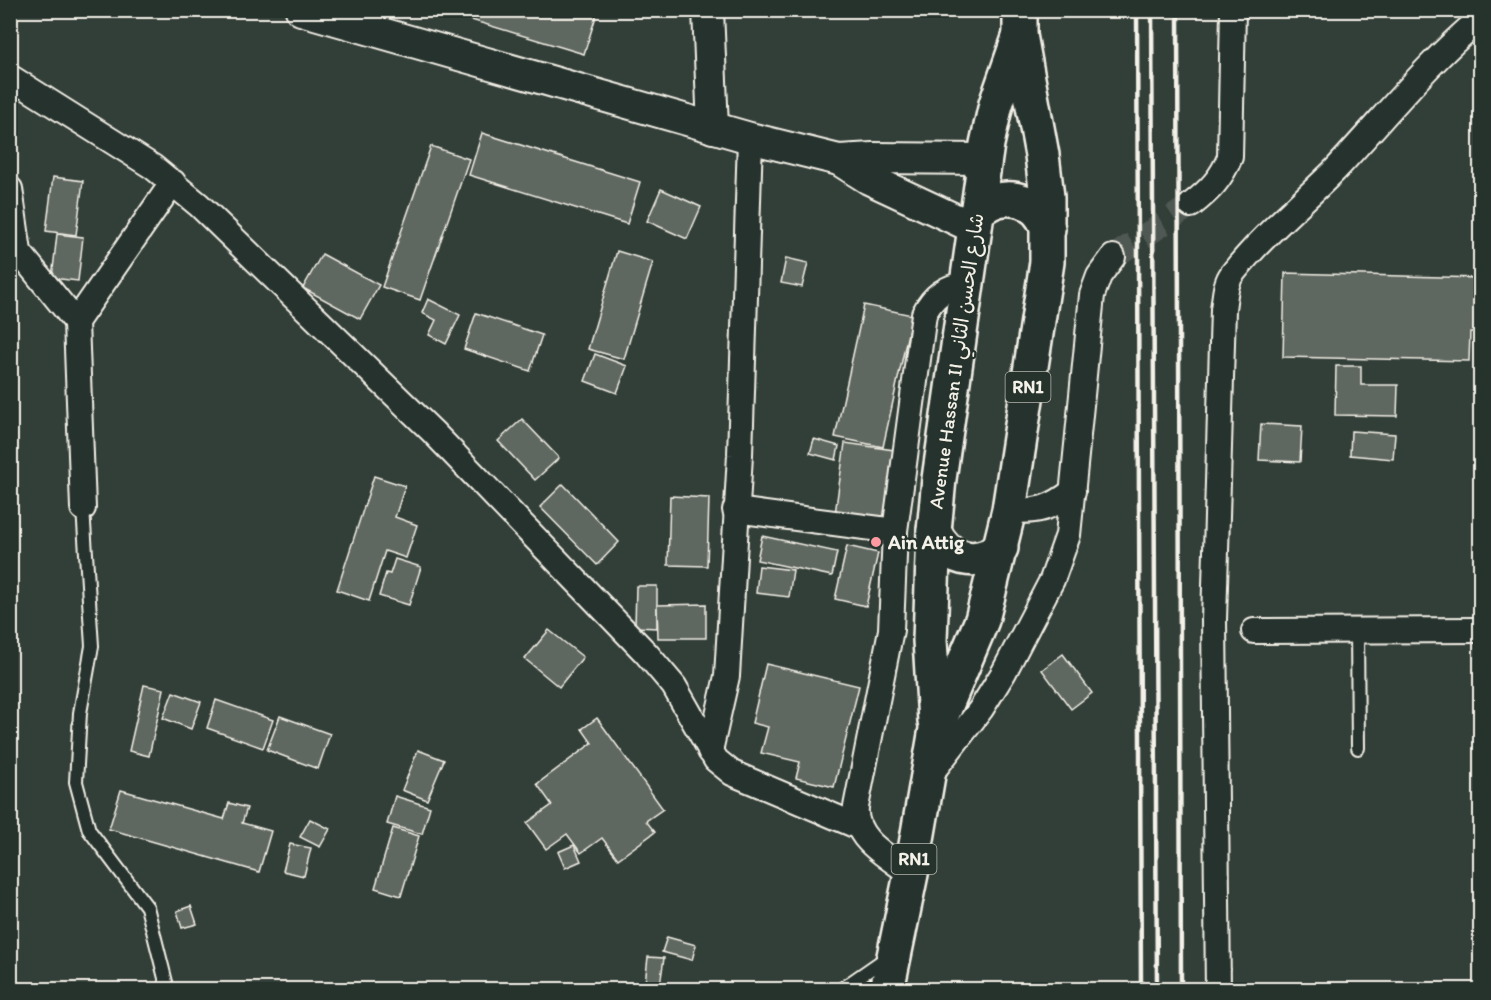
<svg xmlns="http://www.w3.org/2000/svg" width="1491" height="1000" viewBox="0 0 1491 1000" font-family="Itim,'Playpen Sans Arabic',sans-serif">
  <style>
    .building { fill: #5f6861; stroke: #f4f1e8; stroke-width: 1.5 }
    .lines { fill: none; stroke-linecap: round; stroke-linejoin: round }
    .minor-tunnel { stroke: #4f5952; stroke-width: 24; stroke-dasharray: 24 12; stroke-linecap: butt }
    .service-casing { stroke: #f4f1e8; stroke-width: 16 }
    .minor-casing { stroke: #f4f1e8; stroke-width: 28 }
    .tertiary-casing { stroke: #f4f1e8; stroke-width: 34 }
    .primary-casing { stroke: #f4f1e8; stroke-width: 38 }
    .service { stroke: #26332d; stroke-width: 12 }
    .minor { stroke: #26332d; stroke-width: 24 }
    .tertiary { stroke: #26332d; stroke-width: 30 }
    .primary { stroke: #26332d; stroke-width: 33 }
    .rail { stroke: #f4f1e8; stroke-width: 4.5 }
    .poi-dot { fill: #ff9aa2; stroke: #26332d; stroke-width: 2 }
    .labels { text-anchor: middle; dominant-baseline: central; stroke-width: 4.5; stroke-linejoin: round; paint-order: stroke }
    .shield { fill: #26332d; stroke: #b6b8b0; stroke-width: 1.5 }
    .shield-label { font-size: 18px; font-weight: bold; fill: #f4f1e8 }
    .street-label { font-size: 20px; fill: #f4f1e8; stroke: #26332d }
    .poi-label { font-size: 20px; font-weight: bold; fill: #f4f1e8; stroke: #26332d; text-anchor: start }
  </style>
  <rect width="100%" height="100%" fill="#323e38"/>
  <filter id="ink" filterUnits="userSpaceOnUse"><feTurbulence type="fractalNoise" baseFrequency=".0167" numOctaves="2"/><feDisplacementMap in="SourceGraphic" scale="12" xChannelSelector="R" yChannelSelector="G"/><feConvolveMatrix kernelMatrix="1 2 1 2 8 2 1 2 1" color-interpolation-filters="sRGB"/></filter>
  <g filter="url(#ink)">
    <g class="building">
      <polygon points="438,10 598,10 584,54"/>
      <polygon points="482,133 640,182 627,224 469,175"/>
      <polygon points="431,146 469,159 420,300 382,287"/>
      <polygon points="53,177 83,181 76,235 46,231"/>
      <polygon points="661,189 701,207 687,239 647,221"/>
      <polygon points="57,234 83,237 78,281 52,278"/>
      <polygon points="617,251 653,262 624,359 588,349"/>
      <polygon points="322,254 379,285 360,319 303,288"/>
      <polygon points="786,258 808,263 802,287 781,283"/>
      <polygon points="1285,273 1480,278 1480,332 1470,332 1469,361 1283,357"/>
      <polygon points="428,299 460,315 446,344 429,335 436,320 422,313"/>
      <polygon points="864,305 912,315 883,447 835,437"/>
      <polygon points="476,313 542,335 530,371 464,349"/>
      <polygon points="595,354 627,366 617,393 585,381"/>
      <polygon points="1336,366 1361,366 1361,385 1398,385 1397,416 1335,415"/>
      <polygon points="522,419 559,458 535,480 498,441"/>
      <polygon points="1261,424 1302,426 1300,462 1259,460"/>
      <polygon points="1351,431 1395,434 1393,459 1350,455"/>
      <polygon points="814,439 839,446 836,460 810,453"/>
      <polygon points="845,443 894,450 883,522 835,514"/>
      <polygon points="374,476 405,486 395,517 417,525 406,558 385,551 369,601 337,590"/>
      <polygon points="563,484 619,542 597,565 540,507"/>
      <polygon points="670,496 709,498 707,566 668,565"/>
      <polygon points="762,536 837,552 832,576 757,560"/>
      <polygon points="847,546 878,553 866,606 835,599"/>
      <polygon points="395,559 421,567 409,605 379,596 386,573 390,574"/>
      <polygon points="759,566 793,570 789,597 756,593"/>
      <polygon points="636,586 657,586 657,628 635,627"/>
      <polygon points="706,604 706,638 658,638 657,605"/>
      <polygon points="549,630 583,657 559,687 525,659"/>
      <polygon points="1063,654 1092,693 1071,709 1042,670"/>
      <polygon points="766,664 859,686 834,787 796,778 800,762 761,753 768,727 752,723"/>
      <polygon points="144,685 164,689 149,756 129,751"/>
      <polygon points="173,692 201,702 191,729 163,718"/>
      <polygon points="216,700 273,720 263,748 207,728"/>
      <polygon points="280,716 330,734 318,769 267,750"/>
      <polygon points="597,718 663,809 646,821 655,832 618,859 602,838 581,853 567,834 546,849 527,823 552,805 537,784 592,743 582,729"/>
      <polygon points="418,750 444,760 427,800 402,790"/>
      <polygon points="121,790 224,819 229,803 247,808 242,823 271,831 259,872 109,829"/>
      <polygon points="395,796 430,807 422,834 387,824"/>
      <polygon points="310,819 330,829 320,847 300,837"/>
      <polygon points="393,828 419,836 401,896 375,888"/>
      <polygon points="290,844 311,848 304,876 283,871"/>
      <polygon points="574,845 581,861 565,868 558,852"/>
      <polygon points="191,906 197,924 182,928 177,911"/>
      <polygon points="667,937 696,945 692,960 662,952"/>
      <polygon points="648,957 664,958 660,985 645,983"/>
    </g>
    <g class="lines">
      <polyline class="minor-tunnel" points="1113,257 1191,205"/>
      <defs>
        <g id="service">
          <polyline points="83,508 92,646 80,713 76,782 89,830 147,907 168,990"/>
          <polyline points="1357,629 1358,748"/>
          <polyline points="840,990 889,956"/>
        </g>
        <g id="minor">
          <polyline points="10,77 153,167 199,205 433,432 646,653 674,686 716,760 732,773 857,826"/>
          <polyline points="10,189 19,252 76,322"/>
          <path d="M1191,205c19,-15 30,-26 39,-48l3,-147"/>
          <polyline points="83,508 76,322 173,182"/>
          <polyline points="735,510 895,531"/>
          <path d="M1009,510c27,3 43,-2 64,-19"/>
          <polyline points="1254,631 1480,630"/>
          <polyline points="710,751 727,676 740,455 750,138"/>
          <polyline points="929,776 981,709 1004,672 1052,580 1068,535 1092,295 1099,276 1113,257"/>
          <path d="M911,874c-23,-18 -58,-34 -55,-67l35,-177 4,-99 29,-217c9,-18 21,-27 42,-30"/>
          <path d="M1218,990l-4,-370 9,-311c2,-12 2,-26 9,-35 30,-38 69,-70 103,-104 48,-51 92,-107 145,-151"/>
        </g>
        <g id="tertiary">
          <polyline points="301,10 750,138 839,160 869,179 974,228"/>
          <polyline points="708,10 713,128"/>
          <polyline points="839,160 873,158 984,159"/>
        </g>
        <g id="primary">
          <path d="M976,213c25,-24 60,-17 72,16"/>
          <path d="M934,531c13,29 42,36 67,17"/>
          <polyline points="935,721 930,640 934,531 939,479 987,144 996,104 1020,35"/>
          <polyline points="887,990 911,874 936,729 982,620 1009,510 1047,262 1047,197 1042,155 1020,35 1020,10"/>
        </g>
      </defs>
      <use href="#service" class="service-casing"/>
      <use href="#minor" class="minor-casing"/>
      <use href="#tertiary" class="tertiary-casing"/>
      <use href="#primary" class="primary-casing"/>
      <use href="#service" class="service"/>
      <use href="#minor" class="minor"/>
      <use href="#tertiary" class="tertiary"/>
      <use href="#primary" class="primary"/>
      <g class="rail">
        <polyline points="1137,10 1141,990"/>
        <polyline points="1152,10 1157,990"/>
        <polyline points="1178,10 1181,990"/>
      </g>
    </g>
  </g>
  <circle class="poi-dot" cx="876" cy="542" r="6"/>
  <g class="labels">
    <g class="shield">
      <rect x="1005.5" y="372" width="45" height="30" rx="4.5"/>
      <rect x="891.5" y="844" width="45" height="30" rx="4.5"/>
    </g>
    <g class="shield-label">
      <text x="1028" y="387">RN1</text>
      <text x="914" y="859">RN1</text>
    </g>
    <g class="street-label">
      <text transform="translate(956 361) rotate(-82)">Avenue Hassan II شارع الحسن الثاني</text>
    </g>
    <g class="poi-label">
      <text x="888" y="542">Ain Attig</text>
    </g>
  </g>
  <rect width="1491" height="1000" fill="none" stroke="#26332d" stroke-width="36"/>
  <rect x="18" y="18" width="1455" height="964" fill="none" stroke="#f4f1e8" stroke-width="2" filter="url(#ink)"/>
</svg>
